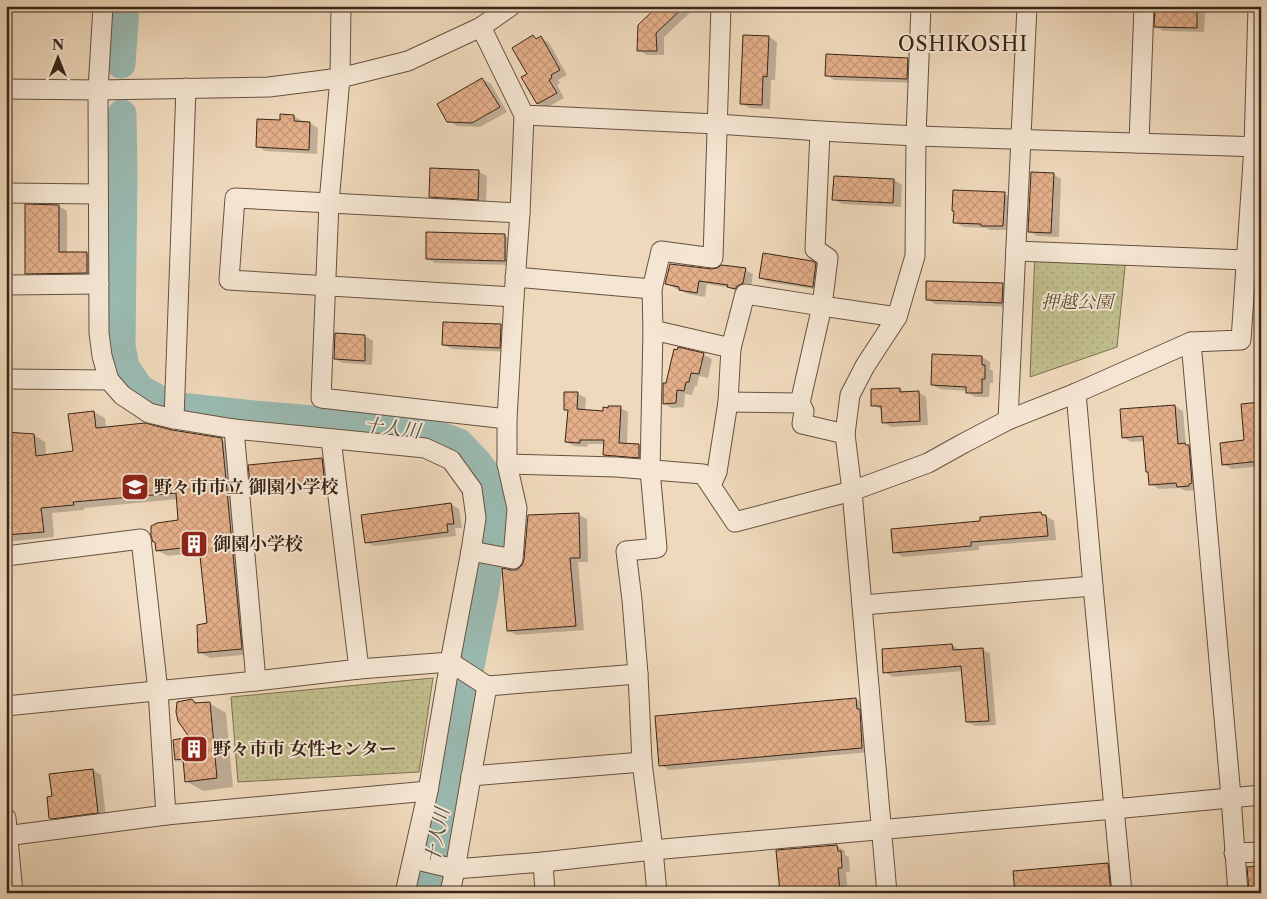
<svg xmlns="http://www.w3.org/2000/svg" width="1267" height="899" viewBox="0 0 1267 899" font-family="'Libre Caslon Text','Noto Serif JP',serif">
  <style>
    .green { fill: url(#green-dots); stroke: #7c7152 }
    .shadow { fill: #0003 }
    .lines { fill: none; stroke-linecap: round; stroke-linejoin: round }
    .river { stroke: #9abab1; stroke-width: 29 }
    .building { fill: url(#building-cross-hatch); stroke: #382517 }
    .minor-casing { stroke: #665240; stroke-width: 21 }
    .minor { stroke: #f5e6d3; stroke-width: 19 }
    .labels { text-anchor: middle; dominant-baseline: central; stroke-width: 4; stroke-linejoin: round; paint-order: stroke }
    .park-label { font-size: 18px; font-style: italic; fill: #5a4b34; stroke: #f5e6d3 }
    .poi-label { font-size: 18px; font-weight: bold; fill: #382517; stroke: #f5e6d3; text-anchor: start }
    .water-label { font-size: 19px; font-style: italic; fill: #504a3e; stroke: #f5e6d3 }
    .quarter-label { font-size: 20px; letter-spacing: 1px; fill: #382517; stroke: #f5e6d3 }
  </style>
  <defs>
    <pattern id="green-dots" width="8" height="8" patternUnits="userSpaceOnUse" patternTransform="scale(1.25)"><rect width="8" height="8" fill="#c0bd8c"/><path d="M2 2h.1M6 6h.1" fill="none" stroke="#a6a278" stroke-width="1.8" stroke-linecap="round"/></pattern>
    <pattern id="building-cross-hatch" width="8" height="8" patternUnits="userSpaceOnUse" patternTransform="scale(1.25)"><rect width="8" height="8" fill="#e4af89"/><path d="M0 0l8 8M0 8l8-8" fill="none" stroke="#c49676"/></pattern>
  </defs>
  <rect width="100%" height="100%" fill="#efd9bc"/>
  <filter id="stains"><feTurbulence type="fractalNoise" baseFrequency=".004" numOctaves="4"/><feColorMatrix values="0 0 0 0 .2 0 0 0 0 .09 0 0 0 0 .02 0 0 0 .5 -.17"/></filter>
  <radialGradient id="worn" r=".72"><stop offset=".6" stop-color="#630" stop-opacity="0"/><stop offset="1" stop-color="#630" stop-opacity=".3"/></radialGradient>
  <g class="green">
    <polygon points="1035,251 1126,257 1117,347 1030,377"/>
    <polygon points="433,678 419,772 238,782 231,697"/>
  </g>
  <g class="shadow">
    <polygon points="660,6 697,6 664,37 664,55 647,55 639,50"/>
    <polygon points="1156,6 1201,6 1205,8 1204,32 1164,31 1156,27"/>
    <polygon points="533,37 538,39 541,38 549,43 567,75 558,80 560,83 557,85 564,98 546,108 537,103 529,74"/>
    <polygon points="769,37 777,42 775,80 771,80 770,109 750,108 742,104"/>
    <polygon points="907,59 915,64 915,83 834,80 826,75"/>
    <polygon points="482,79 491,84 507,112 480,127 457,126 448,121"/>
    <polygon points="282,115 294,116 302,121 302,123 310,123 318,128 317,154 265,151 257,146 281,121"/>
    <polygon points="432,169 479,172 487,176 486,203 438,201 430,196"/>
    <polygon points="1053,174 1061,179 1059,237 1037,236 1029,231"/>
    <polygon points="894,180 902,185 901,207 842,204 834,199"/>
    <polygon points="1004,194 1012,198 1011,230 990,230 986,228 963,227 955,222"/>
    <polygon points="59,206 67,211 67,253 86,253 95,257 95,277 34,278 26,273"/>
    <polygon points="505,236 513,240 512,265 435,263 427,258"/>
    <polygon points="812,262 824,269 821,290 768,282 760,277"/>
    <polygon points="745,270 753,274 751,288 737,292 732,288 707,284 705,297 688,294 666,284"/>
    <polygon points="1003,284 1011,289 1010,307 935,304 927,299"/>
    <polygon points="501,325 509,330 508,352 452,349 444,345"/>
    <polygon points="365,336 373,341 372,365 343,363 335,359"/>
    <polygon points="679,349 704,355 712,359 708,378 699,376 697,386 695,386 692,395 685,394 684,407 672,408 664,404 667,384"/>
    <polygon points="982,357 990,362 990,369 993,371 993,383 990,383 989,397 975,397 967,392 967,391 940,389 932,385"/>
    <polygon points="900,389 906,393 918,392 926,397 928,425 891,427 883,422 882,410 873,405"/>
    <polygon points="578,394 586,398 585,411 604,412 620,408 628,412 627,444 639,445 647,450 647,461 613,459 605,455 605,444 588,444 587,447 574,446 566,442 569,411 565,409"/>
    <polygon points="1261,402 1261,466 1232,469 1223,464 1245,441 1252,403"/>
    <polygon points="1175,406 1183,411 1186,445 1197,451 1197,490 1186,491 1180,488 1159,489 1150,484 1145,441 1131,442 1123,437"/>
    <polygon points="219,409 227,414 227,419 200,414 195,412"/>
    <polygon points="94,412 105,418 106,429 172,431 221,440 232,446 252,654 210,658 199,652 208,624 201,552 168,556 157,550 179,521 178,499 84,508 84,510 52,513 54,537 6,542 6,434 34,435 45,442 46,456 74,452"/>
    <polygon points="322,459 330,464 333,488 260,495 252,491"/>
    <polygon points="451,504 459,509 462,528 455,528 456,536 374,546 366,542"/>
    <polygon points="1041,513 1054,521 1056,540 979,546 979,550 903,557 895,552 981,523"/>
    <polygon points="578,515 587,519 588,562 578,562 584,630 517,635 508,631"/>
    <polygon points="501,530 504,530 512,535 508,548 502,544"/>
    <polygon points="952,645 960,650 982,649 990,654 996,725 975,726 967,722 963,671 893,677 885,672"/>
    <polygon points="856,699 864,704 870,752 669,770 661,765"/>
    <polygon points="192,700 199,704 209,703 226,713 233,787 203,791 186,781 185,764 176,759 191,738"/>
    <polygon points="93,770 101,775 106,817 59,822 50,817 53,797"/>
    <polygon points="837,846 845,851 845,855 849,857 850,872 846,872 848,893 781,893"/>
    <polygon points="1108,864 1116,869 1118,893 1016,893"/>
  </g>
  <g class="lines">
    <g class="river">
      <polyline points="121,64 125,6"/>
      <polyline points="122,114 123,173 121,346 125,367 140,389 171,406 254,415 420,429 459,443 478,463 491,481 495,503 493,530 485,589 426,893"/>
    </g>
  </g>
  <g class="building">
    <polygon points="658,6 685,6 656,33 657,51 637,51 638,25"/>
    <polygon points="1155,6 1197,6 1197,28 1154,27"/>
    <polygon points="533,35 536,39 541,36 560,70 551,75 552,78 549,80 557,93 537,104 521,77 527,74 512,48"/>
    <polygon points="743,35 769,36 767,77 763,76 762,105 740,104"/>
    <polygon points="826,54 908,58 907,79 825,76"/>
    <polygon points="482,78 500,107 472,123 447,122 437,104"/>
    <polygon points="280,114 294,115 294,121 310,122 309,150 256,147 257,119 280,120"/>
    <polygon points="430,168 479,170 478,200 429,197"/>
    <polygon points="1031,172 1054,173 1051,233 1028,232"/>
    <polygon points="834,176 894,179 893,203 832,200"/>
    <polygon points="953,190 1005,192 1003,226 981,226 981,224 953,223 954,211 952,211"/>
    <polygon points="25,204 59,205 59,252 87,252 87,273 25,274"/>
    <polygon points="426,232 505,234 505,261 426,259"/>
    <polygon points="763,253 812,261 816,263 813,287 759,278"/>
    <polygon points="670,264 712,269 717,268 722,265 746,268 743,283 737,286 735,289 727,287 728,285 699,281 697,293 679,290 679,287 665,284"/>
    <polygon points="926,281 1003,283 1002,303 926,300"/>
    <polygon points="443,322 501,324 500,348 442,345"/>
    <polygon points="335,333 365,335 365,361 334,359"/>
    <polygon points="678,347 704,353 699,374 691,373 689,382 686,382 684,391 677,390 676,403 663,404 663,383 666,383 674,349 677,350"/>
    <polygon points="932,354 982,356 982,365 985,365 985,379 982,379 982,393 966,393 966,387 931,385"/>
    <polygon points="900,388 900,392 919,391 920,421 882,423 881,406 871,406 871,389"/>
    <polygon points="564,392 578,392 577,409 603,411 603,407 608,408 608,406 621,406 619,443 639,444 639,458 603,455 604,440 580,440 580,443 565,442 568,410 564,410"/>
    <polygon points="1261,402 1261,461 1222,465 1220,443 1244,440 1241,404"/>
    <polygon points="1175,405 1178,444 1185,443 1186,445 1189,445 1192,483 1189,484 1189,486 1177,487 1176,483 1149,485 1148,472 1146,472 1143,436 1122,438 1120,409"/>
    <polygon points="94,411 96,428 145,423 172,430 222,438 242,649 198,653 197,625 207,623 199,546 156,551 155,542 153,542 151,536 151,526 157,523 178,520 176,493 73,502 74,505 41,508 44,532 6,535 6,432 34,434 36,456 73,451 68,414"/>
    <polygon points="322,458 325,484 251,491 248,465"/>
    <polygon points="451,503 454,524 447,524 448,532 365,543 361,515"/>
    <polygon points="1041,512 1042,515 1046,515 1048,536 971,542 971,546 893,553 891,529 980,521 980,517"/>
    <polygon points="579,513 580,558 570,558 576,626 507,631 502,568 511,570 517,570 522,565 524,560 528,515"/>
    <polygon points="952,644 953,650 983,648 989,721 966,722 961,666 883,673 882,649"/>
    <polygon points="856,698 857,709 860,709 862,748 659,766 655,716"/>
    <polygon points="192,699 195,703 210,702 217,778 185,782 183,759 175,760 173,740 189,737 178,721 176,712 177,702"/>
    <polygon points="93,769 98,813 52,819 49,818 47,797 52,796 49,774"/>
    <polygon points="837,845 838,851 841,851 842,868 838,868 840,893 780,893 776,850"/>
    <polygon points="1108,863 1111,893 1015,893 1013,871"/>
    <polygon points="1261,866 1261,893 1249,893 1247,867"/>
  </g>
  <g class="lines">
    <defs>
      <g id="minor">
        <polyline points="103,6 98,90 99,333 102,356 109,380 122,395 149,413 174,419 234,429 425,448 451,460 472,489 476,518 471,551 450,662 428,791 405,893"/>
        <polyline points="341,6 340,78 329,203 321,398 507,419 507,464 517,508 513,559 471,551"/>
        <polyline points="721,6 713,258 661,251 652,289 653,330 731,348 745,294 822,306 800,403 804,411 802,424 845,434"/>
        <polyline points="481,27 524,115 717,124 820,131 916,136 1261,147"/>
        <polyline points="6,89 98,90 269,87 340,78 408,61 481,27 511,6"/>
        <polyline points="820,131 815,249 828,258 822,306 897,317"/>
        <polyline points="1139,143 1144,6"/>
        <polyline points="6,193 98,194"/>
        <polyline points="1016,251 1246,260"/>
        <polyline points="515,277 652,289"/>
        <polyline points="6,285 99,284"/>
        <polyline points="514,297 229,280 235,198 520,213"/>
        <polyline points="653,330 650,470 657,548 626,551 632,600 638,674 642,762 653,850 657,893"/>
        <polyline points="1191,342 1241,340 1254,147 1258,6"/>
        <polyline points="6,379 109,380"/>
        <polyline points="1076,393 1093,586 1122,893"/>
        <polyline points="728,402 800,403"/>
        <polyline points="174,419 186,88"/>
        <polyline points="507,419 514,297 520,213 524,115"/>
        <polyline points="1008,420 1027,6"/>
        <polyline points="234,429 256,681"/>
        <polyline points="331,439 359,669"/>
        <polyline points="507,464 616,467 703,474 735,522 852,491 928,463 964,443 1008,420 1076,393 1191,342 1231,797 1238,893"/>
        <polyline points="711,485 717,472 728,402 731,348"/>
        <polyline points="6,556 141,539 158,691 166,815"/>
        <polyline points="862,605 1093,586"/>
        <polyline points="6,706 256,681 359,669 450,662 487,686"/>
        <polyline points="471,776 642,762"/>
        <polyline points="6,818 13,893"/>
        <polyline points="6,836 166,815 428,791"/>
        <polyline points="1234,853 1261,852"/>
        <polyline points="413,859 455,869 543,862 653,850 1114,809 1261,795"/>
        <polyline points="543,862 545,893"/>
        <polyline points="450,893 455,869 487,686 638,674"/>
        <polyline points="887,893 852,491 845,434 850,395 865,366 897,317 915,256 916,136 921,6"/>
      </g>
    </defs>
    <use href="#minor" class="minor-casing"/>
    <use href="#minor" class="minor"/>
  </g>
  <defs>
    <symbol id="school-square" viewBox="-11 -11 22 22"><rect x="-9" y="-9" width="18" height="18" rx="4" fill="#8f2418" stroke="#f5e6d3"/><path d="M0-5L7-2L0 1L-7-2ZM-4 1L0 2.5L4 1V4Q0 6-4 4Z" fill="#fff"/></symbol>
    <symbol id="building-square" viewBox="-11 -11 22 22"><rect x="-9" y="-9" width="18" height="18" rx="4" fill="#8f2418" stroke="#f5e6d3"/><path d="M-4-6H4V6H1V3H-1V6H-4ZM-2.5-4.3h1.7v1.8h-1.7ZM.8-4.3h1.7v1.8H.8ZM-2.5-1h1.7V.8h-1.7ZM.8-1h1.7V.8H.8Z" fill="#fff"/></symbol>
  </defs>
  <g fill-rule="evenodd">
    <use href="#school-square" x="119" y="471" width="32" height="32"/>
    <use href="#building-square" x="178" y="528" width="32" height="32"/>
    <use href="#building-square" x="178" y="733" width="32" height="32"/>
  </g>
  <g class="labels">
    <g class="park-label">
      <text x="1077" y="302">押越公園</text>
    </g>
    <g class="poi-label">
      <text x="154" y="487">野々市市立 御園小学校</text>
      <text x="213" y="544">御園小学校</text>
      <text x="213" y="749">野々市市 女性センター</text>
    </g>
    <g class="water-label">
      <text transform="translate(392 428) rotate(7)">十人川</text>
      <text transform="translate(437 836) rotate(-79)">十人川</text>
    </g>
    <g class="quarter-label">
      <text x="963" y="44">OSHIKOSHI</text>
    </g>
  </g>
  <rect width="1267" height="899" fill="none" stroke="#efd9bc" stroke-width="25"/>
  <rect x="8" y="8" width="1252" height="884" fill="none" stroke="#382517" stroke-width="2.5"/>
  <rect x="12" y="12" width="1242" height="874" fill="none" stroke="#382517"/>
  <g transform="translate(58 58)" stroke="#f5e6d3" stroke-width="4" paint-order="stroke">
  <path d="M0-4L9 19L0 12L-9 19Z" fill="#382517"/>
  <text y="-8" font-size="14" font-weight="bold" text-anchor="middle" fill="#382517">N</text>
  </g>
  <rect width="100%" height="100%" filter="url(#stains)"/>
  <rect width="100%" height="100%" fill="url(#worn)"/>
</svg>
